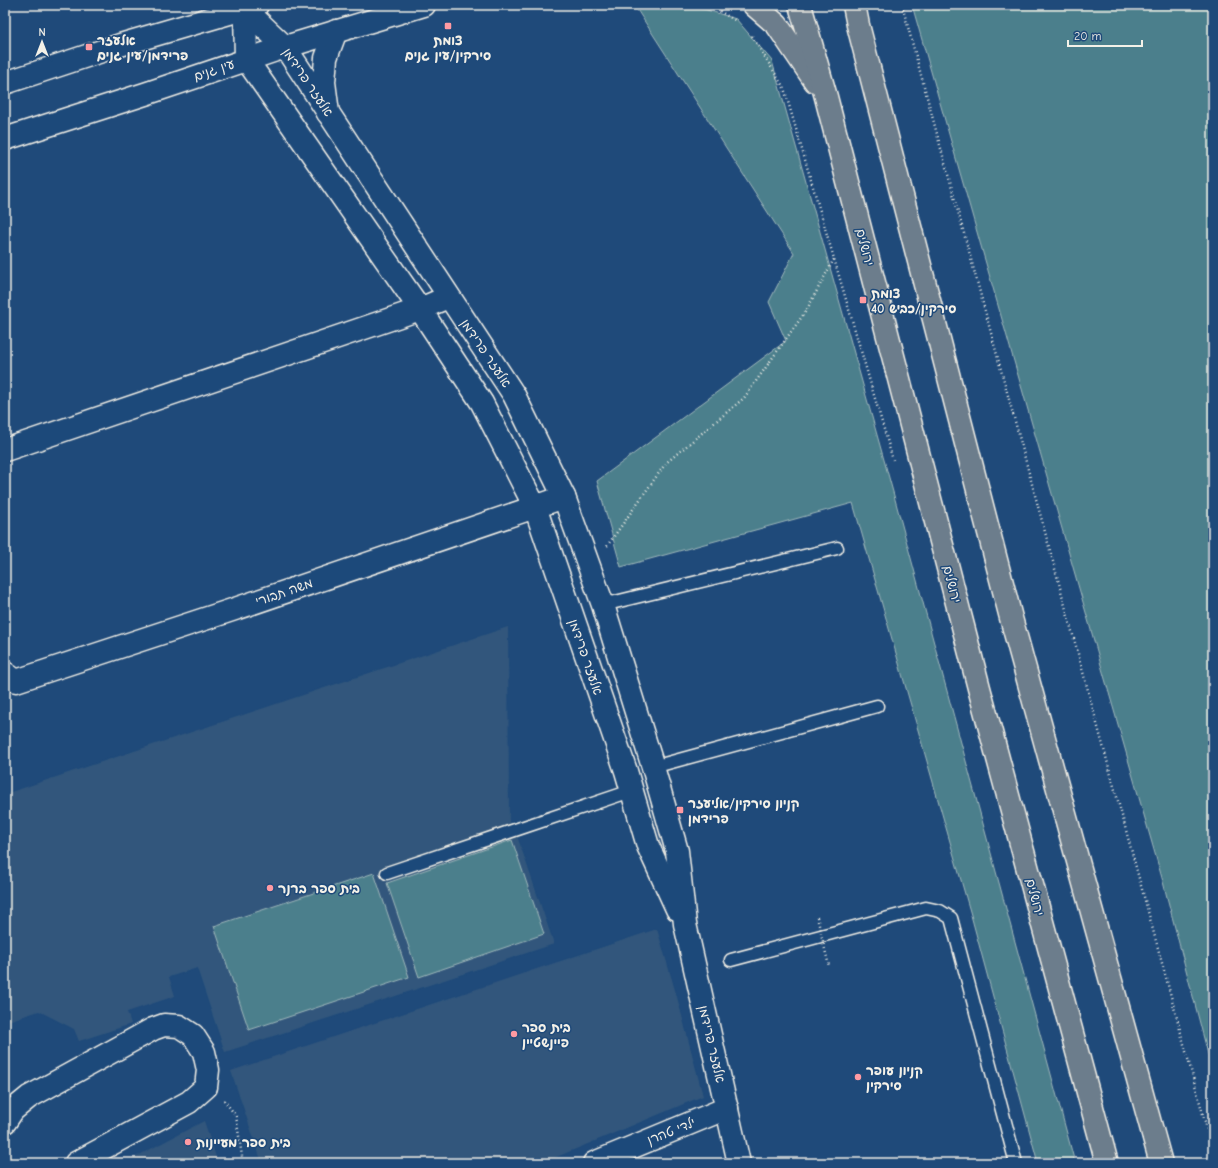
<svg xmlns="http://www.w3.org/2000/svg" width="1218" height="1168" viewBox="0 0 1218 1168" font-family="'Comic Neue','Playpen Sans Hebrew',sans-serif">
  <style>
    .built { fill: #32577c }
    .green { fill: #4b7f8c; stroke: #a0b8ba }
    .lines { fill: none; stroke-linecap: round; stroke-linejoin: round }
    .service-casing { stroke: #f4f1e8; stroke-width: 15 }
    .minor-casing { stroke: #f4f1e8; stroke-width: 25 }
    .tertiary-casing { stroke: #f4f1e8; stroke-width: 25 }
    .secondary-casing { stroke: #f4f1e8; stroke-width: 25 }
    .trunk-casing { stroke: #f4f1e8; stroke-width: 25 }
    .path { stroke: #f4f1e8; stroke-width: 2.5; stroke-dasharray: 1 3; stroke-linecap: butt }
    .service { stroke: #1f4a7a; stroke-width: 12 }
    .minor { stroke: #1f4a7a; stroke-width: 22 }
    .tertiary { stroke: #1f4a7a; stroke-width: 22 }
    .secondary { stroke: #1f4a7a; stroke-width: 22 }
    .trunk { stroke: #6c7d8c; stroke-width: 22 }
    .path-bridge { stroke: #f4f1e8; stroke-width: 2.5; stroke-dasharray: 1 3; stroke-linecap: butt }
    .poi-dot { fill: #ff9aa2; stroke: #1f4a7a; stroke-width: 1.5 }
    .labels { text-anchor: middle; dominant-baseline: central; stroke-width: 3; stroke-linejoin: round; paint-order: stroke }
    .poi-label { font-size: 13px; font-weight: bold; fill: #f4f1e8; stroke: #1f4a7a; text-anchor: start }
    .street-label { font-size: 13px; fill: #f4f1e8; stroke: #1f4a7a }
  </style>
  <rect width="100%" height="100%" fill="#1f4a7a"/>
  <filter id="ink" filterUnits="userSpaceOnUse"><feTurbulence type="fractalNoise" baseFrequency=".025" numOctaves="2"/><feDisplacementMap in="SourceGraphic" scale="8" xChannelSelector="R" yChannelSelector="G"/><feConvolveMatrix kernelMatrix="1 2 1 2 8 2 1 2 1" color-interpolation-filters="sRGB"/></filter>
  <g filter="url(#ink)">
    <g class="built">
      <polygon points="508,627 509,831 515,830 554,944 225,1052 197,968 169,977 175,996 127,1012 131,1024 79,1041 74,1029 39,1011 8,1021 5,1013 5,794"/>
      <polygon points="657,929 677,997 703,1096 542,1163 262,1163 231,1071"/>
      <polygon points="204,1121 218,1163 124,1163"/>
    </g>
    <g class="green">
      <polygon points="634,5 677,5 704,9 736,19 772,61 893,492 1075,1163 1038,1163 971,915 853,503 621,567 597,481 786,341 769,302 794,253"/>
      <polygon points="912,5 1213,5 1213,1073 1162,878"/>
      <polygon points="512,840 544,934 419,977 387,883"/>
      <polygon points="374,873 409,977 249,1030 214,926"/>
    </g>
    <g class="lines">
      <defs>
        <g id="service">
          <polyline points="603,605 837,548"/>
          <polyline points="653,767 877,706"/>
          <polyline points="387,873 631,791"/>
          <polyline points="731,960 926,908 940,911 951,918 1016,1163"/>
        </g>
        <g id="minor">
          <polyline points="5,450 420,309 448,297"/>
          <polyline points="5,673 16,681 232,610 564,497"/>
          <polyline points="5,1122 13,1110 29,1097 153,1029 164,1025 179,1026 193,1035 204,1052 208,1070 206,1087 189,1102 76,1163"/>
          <polyline points="594,1163 727,1108"/>
        </g>
        <g id="tertiary">
          <polyline points="245,9 285,47 514,395 564,497 603,605 653,767 677,851 685,924 739,1163"/>
          <polyline points="245,9 246,59 420,309 482,403 535,507 626,771 648,846 677,909"/>
        </g>
        <g id="secondary">
          <polyline points="5,83 120,45 257,5"/>
          <polyline points="328,113 324,82 326,58 336,31"/>
          <polyline points="5,139 145,94 285,47 424,5"/>
        </g>
        <g id="trunk">
          <polyline points="754,5 777,25 815,81"/>
          <polyline points="800,5 826,97 979,688 1107,1163"/>
          <polyline points="854,5 858,25 1011,618 1161,1163"/>
        </g>
      </defs>
      <use href="#service" class="service-casing"/>
      <use href="#minor" class="minor-casing"/>
      <use href="#tertiary" class="tertiary-casing"/>
      <use href="#secondary" class="secondary-casing"/>
      <use href="#trunk" class="trunk-casing"/>
      <g class="path">
        <polyline points="723,5 719,11 736,21"/>
        <polyline points="902,5 1213,1151"/>
        <polyline points="752,36 784,88 893,460"/>
        <polyline points="607,546 666,463 744,398 806,311 834,259"/>
        <polyline points="224,1100 236,1116 243,1163"/>
      </g>
      <use href="#service" class="service"/>
      <use href="#minor" class="minor"/>
      <use href="#tertiary" class="tertiary"/>
      <use href="#secondary" class="secondary"/>
      <use href="#trunk" class="trunk"/>
      <polyline class="path-bridge" points="817,917 829,966"/>
    </g>
  </g>
  <g class="poi-dot">
    <rect x="444" y="22" width="8" height="8" rx="2"/>
    <rect x="85" y="43" width="8" height="8" rx="2"/>
    <rect x="859" y="296" width="8" height="8" rx="2"/>
    <rect x="676" y="806" width="8" height="8" rx="2"/>
    <circle cx="270" cy="888" r="4"/>
    <circle cx="514" cy="1034" r="4"/>
    <circle cx="858" cy="1077" r="4"/>
    <circle cx="188" cy="1142" r="4"/>
  </g>
  <g class="labels">
    <g class="poi-label">
      <text x="97" y="40">אלעזר<tspan x="97" dy="15">פרידמן/עין גנים</tspan></text>
      <text x="448" y="40" text-anchor="middle">צומת<tspan x="448" dy="15">סירקין/עין גנים</tspan></text>
      <text x="871" y="293">צומת<tspan x="871" dy="15">סירקין/כביש 40</tspan></text>
      <text x="688" y="803">קניון סירקין/אליעזר<tspan x="688" dy="15">פרידמן</tspan></text>
      <text x="278" y="888">בית ספר ברנר</text>
      <text x="522" y="1027">בית ספר<tspan x="522" dy="15">פיינשטיין</tspan></text>
      <text x="866" y="1070">קניון עופר<tspan x="866" dy="15">סירקין</tspan></text>
      <text x="196" y="1142">בית ספר מעיינות</text>
    </g>
    <g class="street-label">
      <text transform="translate(214 70) rotate(-19)">עין גנים</text>
      <text transform="translate(308 82) rotate(56)">אלעזר פרידמן</text>
      <text transform="translate(865 247) rotate(75)">ירושלים</text>
      <text transform="translate(486 353) rotate(56)">אלעזר פרידמן</text>
      <text transform="translate(952 584) rotate(75)">ירושלים</text>
      <text transform="translate(284 592) rotate(-19)">משה תבורי</text>
      <text transform="translate(586 657) rotate(71)">אלעזר פרידמן</text>
      <text transform="translate(1035 897) rotate(75)">ירושלים</text>
      <text transform="translate(712 1044) rotate(77)">אלעזר פרידמן</text>
      <text transform="translate(671 1131) rotate(-22)">ילדי טהרן</text>
    </g>
  </g>
  <rect width="1218" height="1168" fill="none" stroke="#1f4a7a" stroke-width="20"/>
  <rect x="10" y="10" width="1198" height="1148" fill="none" stroke="#f4f1e8" stroke-width="1.5" filter="url(#ink)"/>
  <g transform="translate(42 42)" stroke="#1f4a7a" stroke-width="3" paint-order="stroke">
  <path d="M0-3L7 15L0 10L-7 15Z" fill="#f4f1e8"/>
  <text y="-6" font-size="11" font-weight="bold" text-anchor="middle" fill="#f4f1e8">N</text>
  </g>
  <path d="M1068 40v6h74v-6" fill="none" stroke="#f4f1e8" stroke-width="2"/>
  <text x="1074" y="40" font-size="12" fill="#f4f1e8" stroke="#1f4a7a" stroke-width="3" paint-order="stroke">20 m</text>
</svg>
